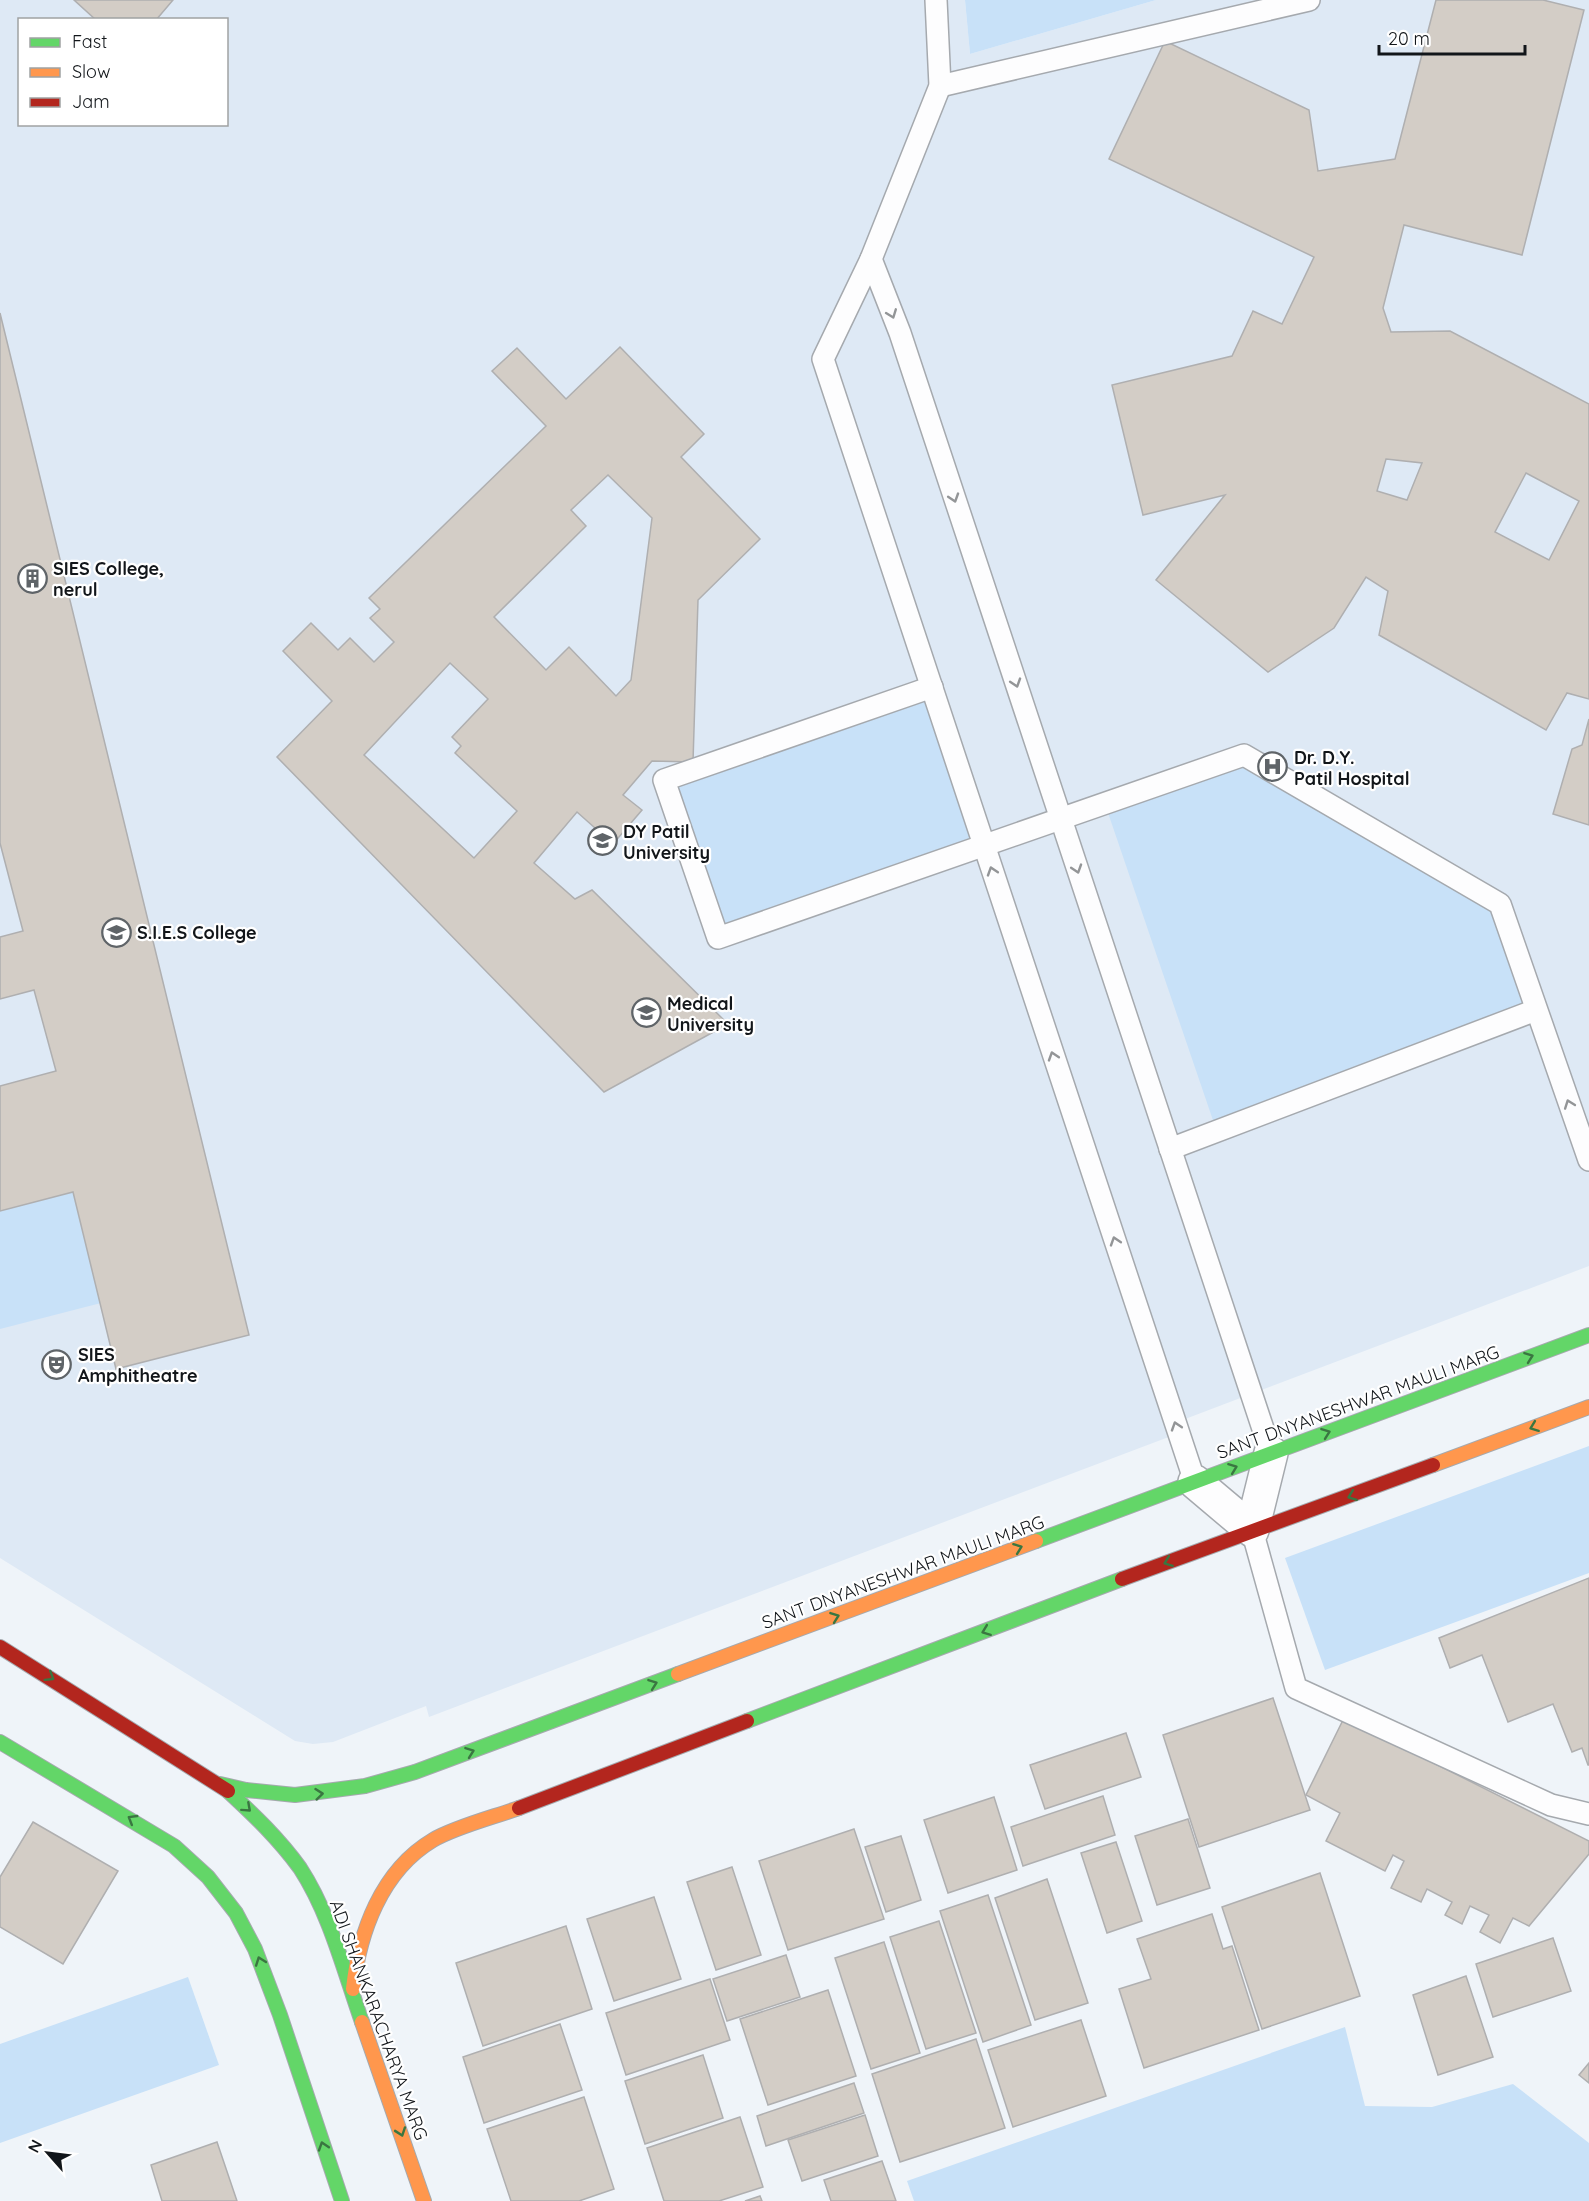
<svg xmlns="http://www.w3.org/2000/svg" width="1589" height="2201" viewBox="0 0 1589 2201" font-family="Quicksand,sans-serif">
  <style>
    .built { fill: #dee9f5; fill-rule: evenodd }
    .green { fill: #c8e1f8 }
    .building { fill: #d3cdc6; stroke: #afafb0; stroke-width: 1.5; fill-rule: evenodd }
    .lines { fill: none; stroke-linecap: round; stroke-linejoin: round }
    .lane-casing { stroke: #a5a9ae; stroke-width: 24 }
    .street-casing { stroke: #a5a9ae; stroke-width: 36 }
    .fast-casing { stroke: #a5a9ae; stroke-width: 16 }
    .slow-casing { stroke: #a5a9ae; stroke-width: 16 }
    .jam-casing { stroke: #a5a9ae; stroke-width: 16 }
    .lane { stroke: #fdfdfe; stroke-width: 21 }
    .street { stroke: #fdfdfe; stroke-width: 33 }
    .fast { stroke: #63d668; stroke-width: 14 }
    .slow { stroke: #ff974d; stroke-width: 14 }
    .jam { stroke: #b3261e; stroke-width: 14 }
    .oneway { stroke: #939597 }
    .oneway2 { stroke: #3a7641 }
    .labels { text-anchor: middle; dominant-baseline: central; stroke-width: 4.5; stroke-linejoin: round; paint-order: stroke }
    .poi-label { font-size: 18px; font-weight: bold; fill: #12161a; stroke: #fff; text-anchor: start }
    .street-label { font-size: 18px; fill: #12161a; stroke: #fff }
  </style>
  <rect width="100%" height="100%" fill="#eff4f9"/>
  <path class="built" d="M0,0h965l5,54 186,-54h433v1266l-417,158 2,11 -745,282 -3,-11 -93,36 -20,2 -18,-3 -295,-183zM20,20h206v104h-206z"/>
  <g class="green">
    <polygon points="965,0 1156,0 970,54"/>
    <polygon points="932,687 983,848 718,938 664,780"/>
    <polygon points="1244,755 1500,904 1536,1010 1217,1132 1105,804"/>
    <polygon points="73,1192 101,1303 0,1329 0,1211"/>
    <polygon points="1589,1446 1589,1573 1325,1670 1285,1558"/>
    <polygon points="188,1977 219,2065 0,2143 0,2044"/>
    <polygon points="1345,2027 1365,2106 1432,2107 1513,2084 1589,2143 1589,2201 914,2201 907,2181"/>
  </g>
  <g class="building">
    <polygon points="74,0 173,0 156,20 96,20"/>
    <path d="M1436,0h107l41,10 -62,245 -118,-30 -21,83 8,24 59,-1 139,73v295l-22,-6 -21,37 -167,-95 9,-44 -22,-14 -32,51 -66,44 -112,-92 69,-85 -82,20 -31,-130 120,-29 21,-45 29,13 32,-67 -205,-98 56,-118 144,69 9,61 77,-12zM1386,459l36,4 -15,37 -30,-9zM1526,473l53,28 -30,59 -54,-28z"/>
    <polygon points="0,313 249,1335 116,1369 73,1192 0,1211 0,1086 56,1071 34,990 0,999 0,937 23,931 0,843"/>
    <path d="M620,347l84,87 -23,23 79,82 -62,61 -5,162 -41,-1 -29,34 19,15 -29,34 -36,-32 -43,51 41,36 17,-9 136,134 -124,68 -327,-335 55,-56 -49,-50 28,-28 27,27 12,-12 24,24 20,-20 -24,-24 10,-9 -11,-11 177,-172 -54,-55 25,-23 49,51zM608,475l44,43 -21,162 -15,16 -47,-49 -23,23 -52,-53 92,-91 -15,-16zM450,663l38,36 -36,38 9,9 -6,7 62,58 -43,47 -110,-103z"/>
    <polygon points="1589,719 1589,825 1553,814 1572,749 1582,745"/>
    <polygon points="1589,1578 1589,1765 1588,1765 1582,1748 1572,1752 1553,1704 1508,1722 1482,1655 1450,1668 1439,1638"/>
    <polygon points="1273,1698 1310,1810 1199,1847 1163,1735"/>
    <polygon points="1344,1718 1589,1841 1589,1854 1529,1926 1513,1918 1500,1943 1480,1932 1489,1915 1470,1906 1462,1924 1445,1915 1452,1902 1427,1889 1421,1902 1391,1888 1404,1861 1393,1855 1385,1871 1326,1841 1340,1813 1306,1795"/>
    <polygon points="1126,1733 1141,1777 1045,1809 1030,1765"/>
    <polygon points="1103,1796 1115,1835 1023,1866 1011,1827"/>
    <polygon points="994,1797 1017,1870 948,1893 924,1820"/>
    <polygon points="1188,1819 1210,1888 1157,1905 1135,1836"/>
    <polygon points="33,1822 118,1871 63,1964 0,1927 0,1877"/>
    <polygon points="854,1829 884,1919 788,1950 759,1861"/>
    <polygon points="901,1836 921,1900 886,1912 865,1847"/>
    <polygon points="1116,1842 1142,1921 1107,1933 1081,1853"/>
    <polygon points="732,1867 761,1955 716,1970 687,1882"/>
    <polygon points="1320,1873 1360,1996 1262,2029 1222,1907"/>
    <polygon points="1047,1879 1088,2003 1035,2020 995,1898"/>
    <polygon points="988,1895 1031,2025 983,2042 940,1911"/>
    <polygon points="654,1897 681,1979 614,2001 587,1919"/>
    <polygon points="1212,1914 1223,1949 1232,1946 1259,2030 1144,2068 1119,1989 1151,1979 1137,1939"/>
    <polygon points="939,1921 976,2033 926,2049 890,1937"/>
    <polygon points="566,1926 592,2009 483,2046 456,1963"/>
    <polygon points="1553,1938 1571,1991 1493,2017 1476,1964"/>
    <polygon points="884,1942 920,2053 871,2069 835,1958"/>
    <polygon points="786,1955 800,1997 727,2021 713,1979"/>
    <polygon points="1466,1976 1493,2057 1438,2075 1413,1995"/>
    <polygon points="710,1979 730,2040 626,2075 606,2013"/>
    <polygon points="828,1990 856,2076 768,2105 740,2019"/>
    <polygon points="1081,2020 1106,2096 1013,2127 988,2050"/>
    <polygon points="560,2024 582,2090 484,2123 463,2057"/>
    <polygon points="976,2039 1005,2128 900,2162 872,2074"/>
    <polygon points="703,2055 723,2118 645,2144 625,2081"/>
    <polygon points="1589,2063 1589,2083 1579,2075"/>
    <polygon points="854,2083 864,2113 766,2146 757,2116"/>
    <polygon points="584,2097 614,2189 579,2201 511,2201 487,2129"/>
    <polygon points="865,2115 878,2156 802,2181 788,2140"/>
    <polygon points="740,2117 763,2187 719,2201 664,2201 647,2148"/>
    <polygon points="217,2142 237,2201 162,2201 151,2165"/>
    <polygon points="882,2161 896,2201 831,2201 824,2180"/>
    <polygon points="760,2196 762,2201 745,2201"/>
  </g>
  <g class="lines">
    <defs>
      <g id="lane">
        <polyline points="936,0 940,86 871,259 823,359 1195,1482"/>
        <polyline points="940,86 1309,0"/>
        <polyline points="871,259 900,333 1271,1453"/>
        <polyline points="932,687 664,780 718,938 1244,755 1500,904 1589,1160"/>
        <polyline points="1170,1149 1536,1010"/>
        <polyline points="1252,1530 1296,1688 1551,1805 1589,1814"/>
      </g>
      <polyline id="street" points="1195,1482 1252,1530 1271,1453"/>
      <g id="fast">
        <polyline points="1036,1541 1589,1335"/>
        <polyline points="747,1721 1122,1579"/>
        <polyline points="0,1742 174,1846 208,1877 236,1913 255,1949 280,2015 342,2201"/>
        <polyline points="220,1784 246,1790 295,1795 365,1786 415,1772 678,1674"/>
        <path d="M228,1791c26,24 51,48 72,77 30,46 44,103 62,154"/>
      </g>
      <g id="slow">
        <polyline points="1433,1465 1589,1407"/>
        <polyline points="678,1674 1036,1541"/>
        <path d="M353,1989c6,-56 28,-118 80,-149 22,-13 61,-23 86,-32"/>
        <polyline points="362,2022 424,2201"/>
      </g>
      <g id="jam">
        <polyline points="1122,1579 1433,1465"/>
        <polyline points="0,1647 228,1791"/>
        <polyline points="519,1808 747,1721"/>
      </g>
    </defs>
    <use href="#lane" class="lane-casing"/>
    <use href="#street" class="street-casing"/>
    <use href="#fast" class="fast-casing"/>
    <use href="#slow" class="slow-casing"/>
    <use href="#jam" class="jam-casing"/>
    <use href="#lane" class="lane"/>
    <use href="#street" class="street"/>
    <use href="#fast" class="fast"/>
    <use href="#slow" class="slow"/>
    <use href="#jam" class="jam"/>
  </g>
  <defs><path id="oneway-chevron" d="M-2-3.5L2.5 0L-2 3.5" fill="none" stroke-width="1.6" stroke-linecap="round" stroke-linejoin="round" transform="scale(1.5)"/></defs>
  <g class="oneway">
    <use href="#oneway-chevron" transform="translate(892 314) rotate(69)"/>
    <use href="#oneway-chevron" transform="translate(954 498) rotate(72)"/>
    <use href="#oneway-chevron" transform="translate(1016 683) rotate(72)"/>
    <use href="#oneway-chevron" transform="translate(1077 869) rotate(72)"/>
    <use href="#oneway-chevron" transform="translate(992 871) rotate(-108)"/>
    <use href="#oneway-chevron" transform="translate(1053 1056) rotate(-108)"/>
    <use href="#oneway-chevron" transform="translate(1569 1104) rotate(-110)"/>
    <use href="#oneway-chevron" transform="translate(1115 1241) rotate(-108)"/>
    <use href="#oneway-chevron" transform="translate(1176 1426) rotate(-108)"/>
  </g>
  <g class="oneway2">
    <use href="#oneway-chevron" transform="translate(1529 1357) rotate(-20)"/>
    <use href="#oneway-chevron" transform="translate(1534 1427) rotate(159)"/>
    <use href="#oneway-chevron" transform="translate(1326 1433) rotate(-20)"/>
    <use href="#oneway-chevron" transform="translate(1233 1468) rotate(-21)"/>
    <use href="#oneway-chevron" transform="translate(1352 1496) rotate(159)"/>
    <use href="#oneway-chevron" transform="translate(1018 1548) rotate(-21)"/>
    <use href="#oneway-chevron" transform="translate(1168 1562) rotate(159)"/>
    <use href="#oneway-chevron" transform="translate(835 1617) rotate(-20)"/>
    <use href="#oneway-chevron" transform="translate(986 1631) rotate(159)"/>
    <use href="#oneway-chevron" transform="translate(50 1677) rotate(32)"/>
    <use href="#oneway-chevron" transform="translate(653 1684) rotate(-20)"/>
    <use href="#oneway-chevron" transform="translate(470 1752) rotate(-20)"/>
    <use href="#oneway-chevron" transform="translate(319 1794) rotate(-6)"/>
    <use href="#oneway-chevron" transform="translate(247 1808) rotate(42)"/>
    <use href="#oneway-chevron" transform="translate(132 1819) rotate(-149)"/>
    <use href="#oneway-chevron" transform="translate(260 1961) rotate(-110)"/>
    <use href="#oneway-chevron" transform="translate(401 2132) rotate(71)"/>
    <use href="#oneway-chevron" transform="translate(323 2146) rotate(-108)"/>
  </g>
  <defs>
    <symbol id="building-ring" viewBox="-11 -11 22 22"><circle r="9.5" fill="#fff" stroke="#5f6468" stroke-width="1.5"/><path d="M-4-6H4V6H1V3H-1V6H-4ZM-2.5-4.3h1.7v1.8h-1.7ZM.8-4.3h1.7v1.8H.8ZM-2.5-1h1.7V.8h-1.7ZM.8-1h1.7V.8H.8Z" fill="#5f6468"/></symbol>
    <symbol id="hospital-ring" viewBox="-11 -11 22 22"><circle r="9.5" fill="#fff" stroke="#5f6468" stroke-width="1.5"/><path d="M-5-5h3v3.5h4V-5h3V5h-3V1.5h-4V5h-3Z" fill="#5f6468"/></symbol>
    <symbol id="university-ring" viewBox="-11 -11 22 22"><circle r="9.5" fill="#fff" stroke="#5f6468" stroke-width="1.5"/><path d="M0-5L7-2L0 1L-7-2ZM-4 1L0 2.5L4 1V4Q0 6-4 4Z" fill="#5f6468"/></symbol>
    <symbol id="theatre-ring" viewBox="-11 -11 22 22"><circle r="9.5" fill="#fff" stroke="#5f6468" stroke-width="1.5"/><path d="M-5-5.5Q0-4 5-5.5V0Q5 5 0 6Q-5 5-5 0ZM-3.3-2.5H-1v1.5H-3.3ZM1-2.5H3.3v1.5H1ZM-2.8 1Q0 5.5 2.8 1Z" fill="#5f6468"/></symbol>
  </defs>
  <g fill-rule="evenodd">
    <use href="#building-ring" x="16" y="562" width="33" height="33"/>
    <use href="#hospital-ring" x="1256" y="750" width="33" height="33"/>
    <use href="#university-ring" x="586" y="824" width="33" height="33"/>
    <use href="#university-ring" x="100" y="916" width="33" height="33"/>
    <use href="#university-ring" x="630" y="996" width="33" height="33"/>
    <use href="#theatre-ring" x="40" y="1348" width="33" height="33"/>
  </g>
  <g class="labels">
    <g class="poi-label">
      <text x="53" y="568">SIES College,<tspan x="53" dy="21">nerul</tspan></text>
      <text x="1294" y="757">Dr. D.Y.<tspan x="1294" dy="21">Patil Hospital</tspan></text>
      <text x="623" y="831">DY Patil<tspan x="623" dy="21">University</tspan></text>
      <text x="137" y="932">S.I.E.S College</text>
      <text x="667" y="1003">Medical<tspan x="667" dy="21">University</tspan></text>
      <text x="78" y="1354">SIES<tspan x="78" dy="21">Amphitheatre</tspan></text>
    </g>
    <g class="street-label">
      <text transform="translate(1358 1402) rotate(-20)">SANT DNYANESHWAR MAULI MARG</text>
      <text transform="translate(903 1572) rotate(-20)">SANT DNYANESHWAR MAULI MARG</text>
      <text transform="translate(379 2020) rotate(70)">ADI SHANKARACHARYA MARG</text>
    </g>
  </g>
  <rect x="18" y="18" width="210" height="108" fill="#ffffff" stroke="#a0a2a3" stroke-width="1.5"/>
  <rect x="30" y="38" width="30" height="9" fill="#63d668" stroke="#a0a2a3" stroke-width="1.5"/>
  <text x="72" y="48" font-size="18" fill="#12161a">Fast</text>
  <rect x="30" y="68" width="30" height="9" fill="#ff974d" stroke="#a0a2a3" stroke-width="1.5"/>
  <text x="72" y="78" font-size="18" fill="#12161a">Slow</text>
  <rect x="30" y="98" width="30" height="9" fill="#b3261e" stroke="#a0a2a3" stroke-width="1.5"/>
  <text x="72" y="108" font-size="18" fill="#12161a">Jam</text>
  <g transform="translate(48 2153) rotate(298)" stroke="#ffffff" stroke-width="4.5" paint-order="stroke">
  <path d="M0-4.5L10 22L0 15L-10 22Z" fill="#12161a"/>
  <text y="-9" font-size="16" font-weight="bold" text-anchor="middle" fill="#12161a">N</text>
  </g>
  <path d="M1379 45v9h146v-9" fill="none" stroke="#12161a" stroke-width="3"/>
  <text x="1388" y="45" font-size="18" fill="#12161a" stroke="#ffffff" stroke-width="4.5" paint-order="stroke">20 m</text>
</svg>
